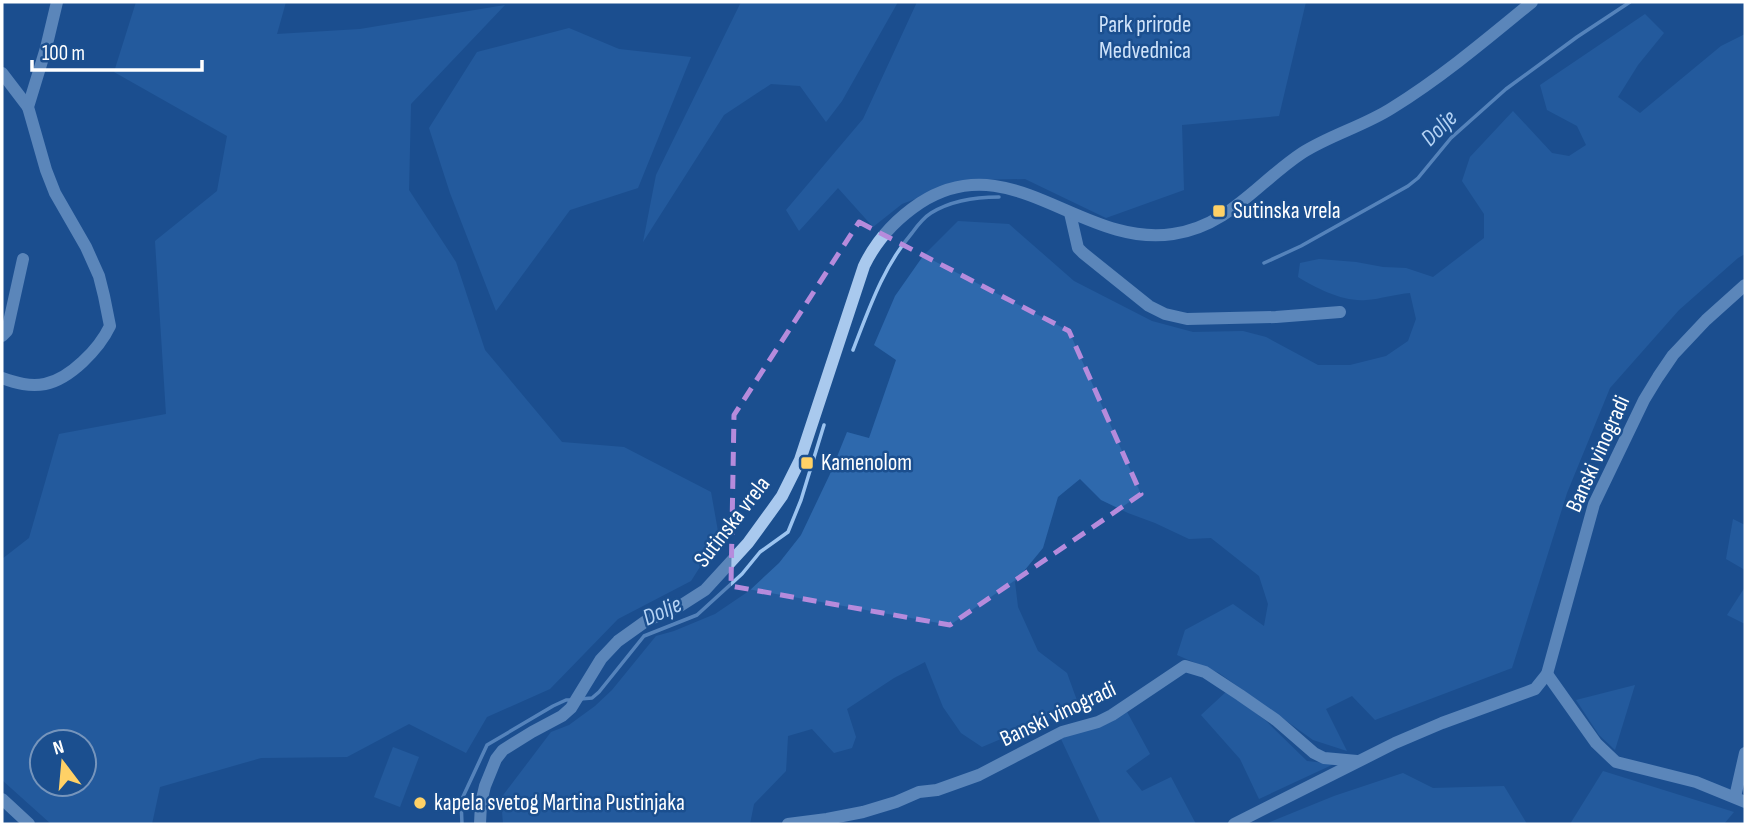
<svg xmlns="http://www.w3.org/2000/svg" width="1747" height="826" viewBox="0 0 1747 826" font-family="'Sofia Sans Condensed',sans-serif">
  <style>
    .green { fill: #2e69ad; fill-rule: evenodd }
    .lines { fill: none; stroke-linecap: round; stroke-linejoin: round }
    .stream { stroke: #9cc4f0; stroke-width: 3.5 }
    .minor { stroke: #a9c9ee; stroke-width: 12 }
    .marked { fill: none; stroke: #b68bdc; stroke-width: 5; stroke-dasharray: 14 9; stroke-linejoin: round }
    .poi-dot { fill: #ffd166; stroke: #1b4f8f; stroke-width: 2.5 }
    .labels { text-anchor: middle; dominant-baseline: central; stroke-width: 5; stroke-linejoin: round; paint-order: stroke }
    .park-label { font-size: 23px; fill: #cfe3fa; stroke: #1b4f8f }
    .poi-label { font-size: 23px; fill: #fff; stroke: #1b4f8f; text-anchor: start }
    .street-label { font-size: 23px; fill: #fff; stroke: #1b4f8f }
    .water-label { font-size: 24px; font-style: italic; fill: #b5d3f5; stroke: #1b4f8f }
  </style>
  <rect width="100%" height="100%" fill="#1b4f8f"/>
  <g class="green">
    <path d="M136,2h150l-9,32 83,-5 145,-24 -94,99 -2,86 47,72 29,88 77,92 62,5 87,45 8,45 -28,44 -73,38 -68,70 -63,28 -21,36 -57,-29 -62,33 -86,1 -101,29 -8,37h-101l-49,-44v-221l27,-21 30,-104 107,-20 -11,-173 62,-50 10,-55 -113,-64zM42,742h42v42h-42z"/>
    <polygon points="741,2 898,2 842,101 826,122 800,86 771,84 724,115 643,242 656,175"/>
    <polygon points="917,2 1306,2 1279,116 1182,125 1184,190 1106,218 1025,179 966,180 902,204 873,227 838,188 799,231 786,210 863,119"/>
    <path d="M1645,14l19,19 -26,32 -20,32 22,16 81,-67 24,-12v220l-7,4 -59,52 -69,78 -43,105 -55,175 -137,52 -23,-24 -26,13 21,42 -34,-11 -94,-67 -42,-18 8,-25 48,-26 31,22 4,-22 -9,-28 -48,-38 -22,1 -34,-16 -27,-10 -27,-13 -21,-21 -22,18 -15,51 -28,34 3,25 20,44 29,22 12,33 -97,41 -21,-14 -18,-26 -18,-45 -31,16 -47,31 9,28 -4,11 -18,5 -22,-24 -24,7 -2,35 -32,33 -4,20h-247l-2,-26 50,-66 18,-7 26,-19 17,-16 44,-54 18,-5 41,-17 34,-23 30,-28 22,-28 29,-61 17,-42 22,6 27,-78 -22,-15 21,-49 28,-40 35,-35 51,3 65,57 78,40 41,11 50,-1 23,6 52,28h32l36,-9 22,-15 8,-22 -6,-26c-15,1 -29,6 -44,7 -23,2 -50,-12 -68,-23l2,-14 19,-4 37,3 27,5 23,1 27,9 51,-39v-24l-22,-33 8,-24 43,-46 39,42 17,3 17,-11 -9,-19 -30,-16 -7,-25z"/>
    <polygon points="569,28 619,49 691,57 638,188 570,210 496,311 450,193 429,128 477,52"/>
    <polygon points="1733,519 1745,525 1745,570 1726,559"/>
    <polygon points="1745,587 1745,624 1727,615"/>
    <polygon points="1635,685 1615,750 1599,735 1576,700"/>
    <polygon points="1227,691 1265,720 1307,761 1334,764 1259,799 1240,759 1201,715"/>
    <polygon points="1126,710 1150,754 1126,771 1142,791 1171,777 1196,824 1101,824 1061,739"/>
    <polygon points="393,747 419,757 400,807 374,797"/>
    <polygon points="1603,771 1734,812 1724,824 1570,824"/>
    <polygon points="1403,773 1433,788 1504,786 1527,824 1265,824 1334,796"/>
  </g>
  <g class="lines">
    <g class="stream">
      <polyline points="1264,263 1301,246 1408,186 1418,178 1451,138 1506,89 1577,37 1630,2"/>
      <path d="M853,350c16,-41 30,-83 59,-117 5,-7 11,-15 19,-20 21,-13 44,-16 68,-16"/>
      <polyline points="580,699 592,698 599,692 644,636 697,615 742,574 760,552 788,532 801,500 824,425"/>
      <polyline points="462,824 461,801 487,745 553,706 566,700 573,700"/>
    </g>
    <g class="minor">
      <polyline points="2,73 28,107"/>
      <polyline points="1070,213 1078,248 1083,253 1149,306 1165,314 1187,319 1276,317 1340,312"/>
      <polyline points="2,336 7,331 23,259"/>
      <path d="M2,378c14,5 28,9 43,6 25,-5 54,-35 65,-58l-6,-30 -5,-20 -13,-29 -31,-54 -9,-23 -18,-63 18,-59 11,-46"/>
      <polyline points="1547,674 1596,743 1616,762 1696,782 1745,802"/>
      <polyline points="1735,797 1745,753"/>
      <polyline points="2,799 29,824"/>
      <path d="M480,824l1,-21 4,-17 11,-27 7,-9 29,-18 30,-16 9,-8 30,-49 17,-18 28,-20 34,-15 25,-16 43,-47 24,-33 10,-14 18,-36 64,-194c12,-25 32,-47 56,-63 91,-59 161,45 253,31 56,-8 85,-52 129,-81 28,-18 62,-27 90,-45 50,-31 95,-69 140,-106"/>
      <polyline points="788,824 827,819 863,812 896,802 919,792 937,790 979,775 1062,732 1098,722 1112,715 1185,666 1205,672 1240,695 1276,720 1314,753 1324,758 1357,761"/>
      <polyline points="1234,824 1395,743 1442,723 1535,689 1547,674 1594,504 1644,400 1658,377 1673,355 1706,320 1745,285"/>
    </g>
  </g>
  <path d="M0 0H1747V826H0ZM859,222l210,109 72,163 -191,131 -219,-39 3,-171z" fill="#1b4f8f" fill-opacity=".55" fill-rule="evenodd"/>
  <path class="marked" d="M859,222l210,109 72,163 -191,131 -219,-39 3,-171z"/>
  <g class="poi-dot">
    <rect x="1212" y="204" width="14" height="14" rx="3.5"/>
    <rect x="800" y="456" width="14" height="14" rx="3.5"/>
    <circle cx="420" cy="803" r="7"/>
  </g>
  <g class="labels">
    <g class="park-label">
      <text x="1145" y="25">Park prirode<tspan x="1145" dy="26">Medvednica</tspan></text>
    </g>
    <g class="poi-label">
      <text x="1233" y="211">Sutinska vrela</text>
      <text x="821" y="463">Kamenolom</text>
      <text x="434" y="803">kapela svetog Martina Pustinjaka</text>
    </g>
    <g class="street-label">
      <text transform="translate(1598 454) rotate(-66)">Banski vinogradi</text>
      <text transform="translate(732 522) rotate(-52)">Sutinska vrela</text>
      <text transform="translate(1058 714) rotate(-25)">Banski vinogradi</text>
    </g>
    <g class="water-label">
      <text transform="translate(1439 128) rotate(-45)">Dolje</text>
      <text transform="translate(662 611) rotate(-24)">Dolje</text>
    </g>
  </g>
  <rect width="1747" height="826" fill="none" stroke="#ffffff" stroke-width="7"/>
  <g transform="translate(63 763) rotate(344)"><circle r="33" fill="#1b4f8f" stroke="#7695bc" stroke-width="2"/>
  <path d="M0-5L12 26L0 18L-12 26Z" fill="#ffd166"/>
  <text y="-10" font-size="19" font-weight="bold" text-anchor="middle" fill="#ffffff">N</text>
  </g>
  <path d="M32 60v10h170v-10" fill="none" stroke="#ffffff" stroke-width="3.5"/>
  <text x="42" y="60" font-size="21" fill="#ffffff" stroke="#1b4f8f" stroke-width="5" paint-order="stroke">100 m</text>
</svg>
